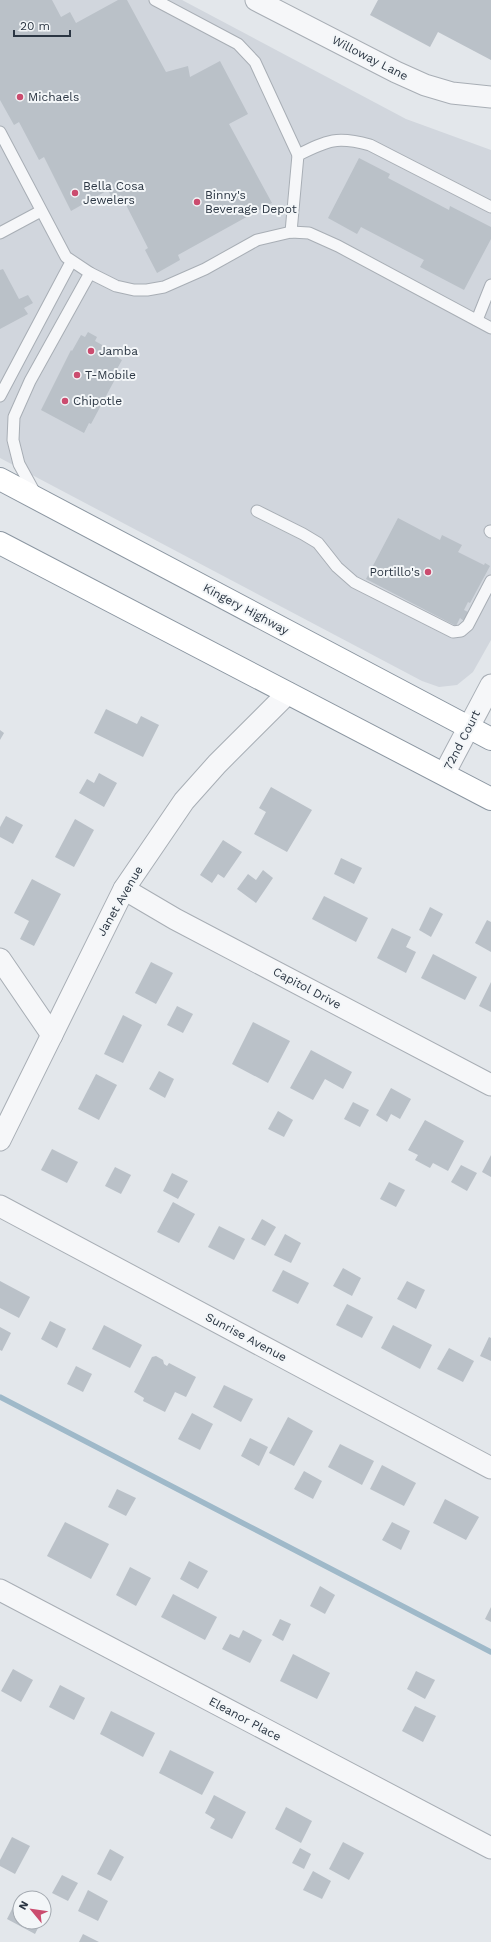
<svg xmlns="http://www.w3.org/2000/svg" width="491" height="1942" viewBox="0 0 491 1942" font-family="'Work Sans',sans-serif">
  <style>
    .built { fill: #d1d6dd }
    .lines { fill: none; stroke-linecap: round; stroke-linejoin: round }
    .stream { stroke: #9fb9c9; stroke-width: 5.5 }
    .building { fill: #bac1c8 }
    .service-casing { stroke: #a8aeb5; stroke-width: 13 }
    .minor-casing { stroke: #a8aeb5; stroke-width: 23 }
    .trunk-casing { stroke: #8b96a1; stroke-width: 24 }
    .service { stroke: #f6f7f9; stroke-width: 11 }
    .minor { stroke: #f6f7f9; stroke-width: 21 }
    .trunk { stroke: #fff; stroke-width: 22 }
    .poi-dot { fill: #cb4c6f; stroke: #f3f6f8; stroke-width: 1.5 }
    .labels { text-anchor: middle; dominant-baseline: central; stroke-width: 4; stroke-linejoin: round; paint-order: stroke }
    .street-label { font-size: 12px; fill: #2b3643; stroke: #f3f6f8 }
    .poi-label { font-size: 12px; fill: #2b3643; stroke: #f3f6f8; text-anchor: start }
  </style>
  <rect width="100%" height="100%" fill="#e3e7eb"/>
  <polygon class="built" points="0,0 182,0 406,119 491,150 491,640 473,672 457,685 439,687 422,681 0,458"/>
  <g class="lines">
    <polyline class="stream" points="0,1397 491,1652"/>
  </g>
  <g class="building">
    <polygon points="0,0 52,0 61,17 70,12 76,23 118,0 127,0 166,72 188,66 190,77 220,61 248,114 229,124 272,203 178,255 180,260 157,273 145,250 148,248 121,195 113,200 108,190 71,211 44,157 39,160 19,122 14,125 0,100"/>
    <polygon points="378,0 491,0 491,60 438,32 430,47 370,15"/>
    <polygon points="359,158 390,174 388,178 449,210 450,206 491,227 491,239 464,290 420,267 424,260 361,227 357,234 328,218"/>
    <polygon points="3,269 19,299 28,295 33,303 24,308 28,314 0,329 0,270"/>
    <polygon points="88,332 97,337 95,341 115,352 114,355 122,360 117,369 120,370 91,424 89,423 84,433 41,410 71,350 72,351 81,335 85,337"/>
    <polygon points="398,518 440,540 442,535 462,545 458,552 484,565 485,563 490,566 470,603 468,602 464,610 468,612 464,621 460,618 456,626 366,579"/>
    <polygon points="106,709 137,724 141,716 159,725 143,757 94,733"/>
    <polygon points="0,730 4,733 0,740"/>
    <polygon points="99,773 117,783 104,807 79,793 87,779 94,783"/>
    <polygon points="271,787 312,810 287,852 254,834 266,812 259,808"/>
    <polygon points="6,816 23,825 13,844 0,837 0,827"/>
    <polygon points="75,819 94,830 74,867 55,857"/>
    <polygon points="223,840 242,852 224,878 218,874 212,883 200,875"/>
    <polygon points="341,858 362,868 354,884 334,874"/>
    <polygon points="263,870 273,878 256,903 237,889 248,874 256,880"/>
    <polygon points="32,879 61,894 34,946 20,939 29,921 14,913"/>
    <polygon points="324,896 368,918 356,942 312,919"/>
    <polygon points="430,907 443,914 431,937 419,930"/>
    <polygon points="487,920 491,922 491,952 475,943"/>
    <polygon points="392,928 411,937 406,947 416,952 406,973 377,958"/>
    <polygon points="433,954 477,977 465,1000 421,978"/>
    <polygon points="151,962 173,973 156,1004 135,993"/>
    <polygon points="491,982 491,1012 479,1006"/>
    <polygon points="177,1006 193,1014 183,1033 167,1025"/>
    <polygon points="123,1015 142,1025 123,1063 104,1054"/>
    <polygon points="253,1022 290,1041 268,1083 232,1064"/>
    <polygon points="311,1050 352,1072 343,1089 325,1079 313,1100 290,1088"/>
    <polygon points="159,1071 174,1079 165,1098 149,1089"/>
    <polygon points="96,1074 117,1085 99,1120 78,1109"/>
    <polygon points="391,1088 411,1099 400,1119 391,1114 387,1122 376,1115"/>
    <polygon points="353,1102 369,1110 360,1127 344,1119"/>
    <polygon points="278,1111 293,1120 284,1137 268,1129"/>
    <polygon points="425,1120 464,1141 448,1171 433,1163 430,1168 415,1160 418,1155 408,1150"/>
    <polygon points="52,1149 78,1162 67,1183 41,1170"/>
    <polygon points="491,1155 491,1177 482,1172"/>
    <polygon points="461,1165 477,1173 467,1191 451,1182"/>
    <polygon points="115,1167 131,1175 121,1194 105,1186"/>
    <polygon points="172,1173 188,1181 178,1199 163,1191"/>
    <polygon points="389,1182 405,1190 396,1207 380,1199"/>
    <polygon points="173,1202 195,1214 179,1243 157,1232"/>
    <polygon points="262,1219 276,1227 265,1246 251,1239"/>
    <polygon points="219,1226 245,1239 234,1260 208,1247"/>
    <polygon points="285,1234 301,1243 291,1263 274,1255"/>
    <polygon points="343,1268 361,1278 352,1296 333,1286"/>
    <polygon points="283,1270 309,1283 298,1304 272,1291"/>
    <polygon points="0,1281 30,1297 19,1318 0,1308"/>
    <polygon points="407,1281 425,1290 416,1309 397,1299"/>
    <polygon points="347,1304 373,1317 362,1338 336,1325"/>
    <polygon points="50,1321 66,1329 57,1348 41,1339"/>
    <polygon points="104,1325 142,1345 130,1368 92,1349"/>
    <polygon points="393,1325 432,1345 420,1369 381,1348"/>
    <polygon points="0,1327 11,1333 2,1351 0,1350"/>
    <polygon points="489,1337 491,1338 491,1361 480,1356"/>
    <polygon points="449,1348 474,1361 463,1382 437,1369"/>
    <polygon points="156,1356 163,1360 164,1364 167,1366 169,1363 196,1377 186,1397 175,1392 165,1412 143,1401 144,1398 134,1392 152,1357"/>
    <polygon points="76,1366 92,1374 83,1392 67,1384"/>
    <polygon points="224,1385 253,1399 241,1422 213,1407"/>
    <polygon points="192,1413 213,1424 200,1450 178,1439"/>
    <polygon points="288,1417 313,1431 294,1466 269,1453"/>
    <polygon points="250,1438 268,1447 259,1466 241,1456"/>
    <polygon points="340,1444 374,1461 362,1485 328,1467"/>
    <polygon points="382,1465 416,1483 404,1506 370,1489"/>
    <polygon points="304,1471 322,1481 313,1499 294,1489"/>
    <polygon points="117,1489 136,1498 126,1516 108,1507"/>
    <polygon points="445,1499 479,1517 466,1540 433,1523"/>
    <polygon points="65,1522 109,1544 91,1579 47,1556"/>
    <polygon points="392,1522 410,1531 401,1550 382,1540"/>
    <polygon points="189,1561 208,1571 198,1589 180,1579"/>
    <polygon points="130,1567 151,1578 136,1606 116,1595"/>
    <polygon points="320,1586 335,1595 325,1614 310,1606"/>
    <polygon points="173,1594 217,1617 205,1640 161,1617"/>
    <polygon points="491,1607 491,1622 485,1619"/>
    <polygon points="280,1619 291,1624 283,1641 272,1635"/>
    <polygon points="243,1630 262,1640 250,1663 222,1649 230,1634 239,1638"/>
    <polygon points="293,1654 330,1673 317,1699 280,1681"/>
    <polygon points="13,1669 33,1680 21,1702 1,1691"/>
    <polygon points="416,1671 435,1680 425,1699 407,1689"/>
    <polygon points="60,1685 85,1698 74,1720 49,1707"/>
    <polygon points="415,1706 436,1716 423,1742 402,1731"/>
    <polygon points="111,1711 155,1733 143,1757 100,1734"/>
    <polygon points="170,1750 214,1772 202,1795 159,1773"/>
    <polygon points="214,1795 246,1812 232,1839 210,1828 215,1819 205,1813"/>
    <polygon points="286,1807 312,1821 301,1843 275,1829"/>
    <polygon points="12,1837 30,1846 15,1874 0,1866 0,1860"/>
    <polygon points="343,1842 364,1853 349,1880 329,1869"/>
    <polygon points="300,1848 311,1854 304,1869 292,1863"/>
    <polygon points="110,1849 124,1857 111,1881 97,1874"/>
    <polygon points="313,1871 331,1881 322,1899 303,1890"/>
    <polygon points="62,1875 78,1883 68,1901 52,1893"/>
    <polygon points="88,1890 108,1901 98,1921 78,1911"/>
    <polygon points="17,1899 20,1900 20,1922 41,1922 35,1934 7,1919"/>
    <polygon points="83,1934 99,1942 79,1942"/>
  </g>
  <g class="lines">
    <defs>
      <g id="service">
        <polyline points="155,0 238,44 255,62 298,155 291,232"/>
        <polyline points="0,132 66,257 90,273 116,286 134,290 147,290 164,287 205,269 257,240 291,232 309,233 338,246 491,328"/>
        <path d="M298,155c30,-15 39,-19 72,-10l121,62"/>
        <polyline points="0,233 41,211"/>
        <polyline points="477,320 491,285"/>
        <polyline points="0,396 71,262"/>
        <polyline points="36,495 19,464 13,440 14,417 30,381 90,273"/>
        <polyline points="257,511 303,534 318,543 337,567 354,582 453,632 461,631 468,625 491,581"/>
        <polyline points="490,531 491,532"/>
      </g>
      <g id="minor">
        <polyline points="256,0 396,72 425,85 452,93 491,97"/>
        <polyline points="444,774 491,685"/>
        <polyline points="124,889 175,919 491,1085"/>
        <polyline points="0,959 52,1035"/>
        <polyline points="0,1140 124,889 184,801 217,764 288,693"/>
        <polyline points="0,1206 491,1468"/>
        <polyline points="0,1590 491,1848"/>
      </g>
      <g id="trunk">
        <polyline points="0,479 491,739"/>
        <polyline points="0,543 491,799"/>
      </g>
    </defs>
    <use href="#service" class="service-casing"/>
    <use href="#minor" class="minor-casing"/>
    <use href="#trunk" class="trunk-casing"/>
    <use href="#service" class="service"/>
    <use href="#minor" class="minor"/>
    <use href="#trunk" class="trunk"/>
  </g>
  <g class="poi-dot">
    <circle cx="20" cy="97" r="4"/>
    <circle cx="75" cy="193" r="4"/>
    <circle cx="197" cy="202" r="4"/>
    <circle cx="91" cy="351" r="4"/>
    <circle cx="77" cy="375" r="4"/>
    <circle cx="65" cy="401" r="4"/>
    <circle cx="428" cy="572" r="4"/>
  </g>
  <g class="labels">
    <g class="street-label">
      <text transform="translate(370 58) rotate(27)">Willoway Lane</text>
      <text transform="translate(246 609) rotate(28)">Kingery Highway</text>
      <text transform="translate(462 740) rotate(-63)">72nd Court</text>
      <text transform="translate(120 901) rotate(-60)">Janet Avenue</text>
      <text transform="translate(307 988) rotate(28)">Capitol Drive</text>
      <text transform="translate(246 1337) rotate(28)">Sunrise Avenue</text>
      <text transform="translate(245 1719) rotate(28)">Eleanor Place</text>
    </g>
    <g class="poi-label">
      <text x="28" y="97">Michaels</text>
      <text x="83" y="186">Bella Cosa<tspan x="83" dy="14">Jewelers</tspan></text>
      <text x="205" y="195">Binny's<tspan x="205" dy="14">Beverage Depot</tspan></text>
      <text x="99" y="351">Jamba</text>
      <text x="85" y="375">T-Mobile</text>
      <text x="73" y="401">Chipotle</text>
      <text x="420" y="572" text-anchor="end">Portillo's</text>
    </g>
  </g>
  <g transform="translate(32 1910) rotate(299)"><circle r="19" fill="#f3f6f8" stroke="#a3a9b0"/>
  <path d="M0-3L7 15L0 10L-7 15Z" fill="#cb4c6f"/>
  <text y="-6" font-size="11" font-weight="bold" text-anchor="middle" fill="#2b3643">N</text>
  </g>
  <path d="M14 30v6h56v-6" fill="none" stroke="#2b3643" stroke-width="2"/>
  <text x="20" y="30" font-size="12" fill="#2b3643" stroke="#f3f6f8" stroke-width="3" paint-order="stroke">20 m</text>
</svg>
